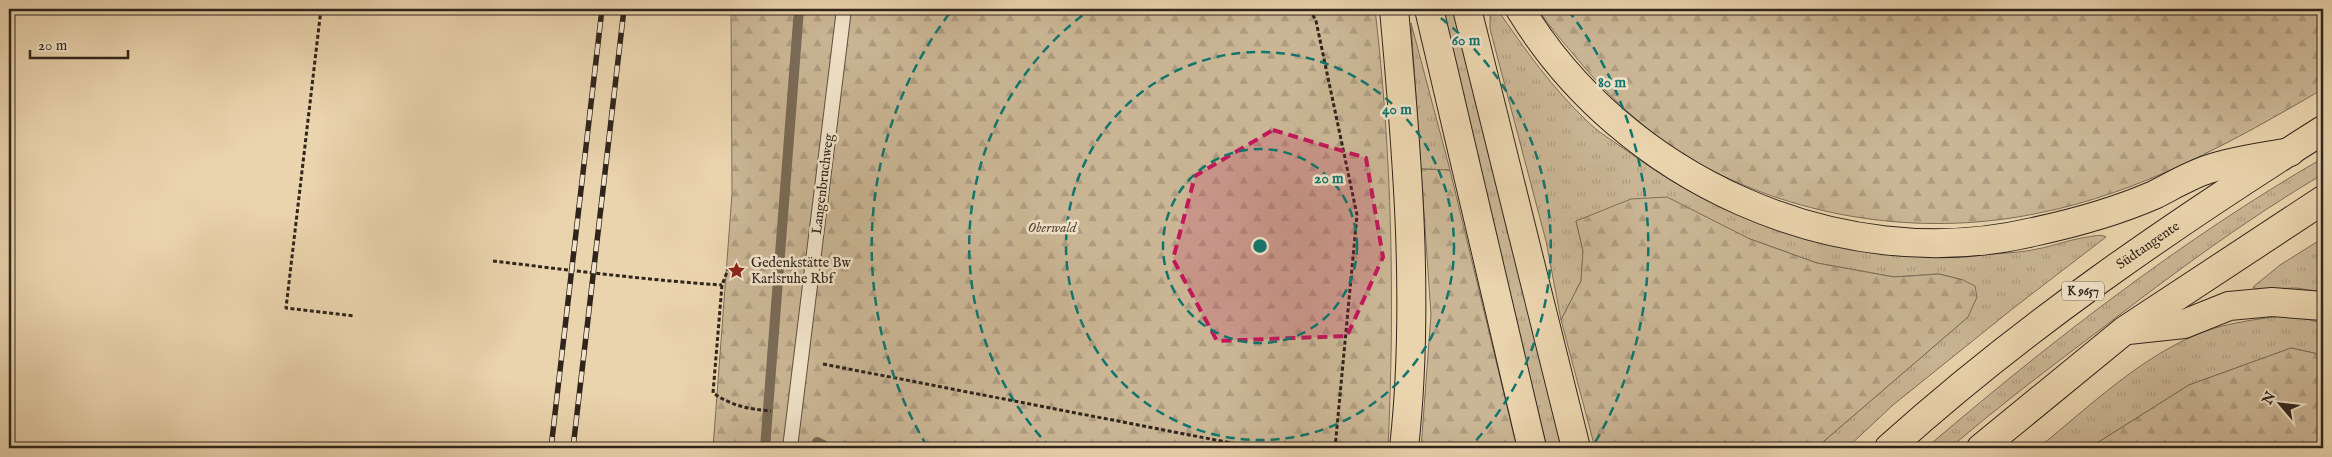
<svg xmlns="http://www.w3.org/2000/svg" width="2332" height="457" viewBox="0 0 2332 457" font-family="'IM FELL English',serif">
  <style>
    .grass { fill: url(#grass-tufts); stroke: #7d6e59 }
    .forest { fill: url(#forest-firs); stroke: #7d6e59 }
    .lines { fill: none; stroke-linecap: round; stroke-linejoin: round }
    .stream { stroke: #7a6a56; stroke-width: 10 }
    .service-casing { stroke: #5e5141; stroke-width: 16 }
    .trunk-casing { stroke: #30251d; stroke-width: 30 }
    .path { stroke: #30251d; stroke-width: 3; stroke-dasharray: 4 2.5; stroke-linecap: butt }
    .service { stroke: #f1e3ca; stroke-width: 14 }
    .trunk { stroke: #ead4ad; stroke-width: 28 }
    .rail-casing { stroke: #30251d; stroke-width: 5.5 }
    .rail { stroke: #f1e3ca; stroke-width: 4; stroke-dasharray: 11; stroke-linecap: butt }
    .marked { fill: #c2185b; fill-opacity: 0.2; stroke: #c2185b; stroke-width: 4; stroke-dasharray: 10 6; stroke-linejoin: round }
    .ring { fill: none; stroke: #0f766e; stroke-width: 2.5; stroke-dasharray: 9 6 }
    .labels { text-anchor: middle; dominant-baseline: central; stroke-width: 5; stroke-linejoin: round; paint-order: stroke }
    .shield { fill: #f1e3ca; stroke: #6a5e51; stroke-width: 1 }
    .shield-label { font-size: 12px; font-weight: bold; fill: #30251d }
    .street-label { font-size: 14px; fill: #30251d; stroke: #f1e3ca }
    .park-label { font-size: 14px; font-style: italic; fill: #56493b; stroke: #f1e3ca }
    .poi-label { font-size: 14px; fill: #30251d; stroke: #f1e3ca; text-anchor: start }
    .centre { fill: #0f766e; stroke: #f1e3ca; stroke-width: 2.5 }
    .ring-label { font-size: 15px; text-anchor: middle; font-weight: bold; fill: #0f766e; stroke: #f1e3ca; stroke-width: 5; stroke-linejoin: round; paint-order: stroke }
  </style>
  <defs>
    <pattern id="grass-tufts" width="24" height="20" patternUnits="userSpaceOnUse" patternTransform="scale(1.25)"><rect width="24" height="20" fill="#cab695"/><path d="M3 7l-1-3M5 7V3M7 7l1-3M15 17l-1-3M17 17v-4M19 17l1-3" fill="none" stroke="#ae9c80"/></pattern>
    <pattern id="forest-firs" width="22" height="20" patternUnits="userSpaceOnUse" patternTransform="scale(1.25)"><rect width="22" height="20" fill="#cab695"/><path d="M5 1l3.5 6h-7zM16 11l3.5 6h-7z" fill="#ae9c80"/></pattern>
  </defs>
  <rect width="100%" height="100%" fill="#ead4ad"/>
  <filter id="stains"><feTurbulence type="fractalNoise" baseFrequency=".004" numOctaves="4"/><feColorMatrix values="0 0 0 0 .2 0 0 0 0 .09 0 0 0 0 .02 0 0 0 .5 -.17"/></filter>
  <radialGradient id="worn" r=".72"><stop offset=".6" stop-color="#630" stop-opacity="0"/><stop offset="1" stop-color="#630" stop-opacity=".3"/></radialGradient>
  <g class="grass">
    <polygon points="1441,9 1460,9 1564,448 1547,448"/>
    <path d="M1490,9h7c27,39 55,79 90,112 11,11 26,20 39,29 102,76 230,117 358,105 17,-2 36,-2 53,-6 17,-3 34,-10 51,-12 6,-1 13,-3 18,0l-95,73 -118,95 -46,43h-31l152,-131 -5,-37 -24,-6 -45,3 -77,-14 -67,-24 -174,-18 7,30 -2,30 -20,39 -15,-79 -56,-212z"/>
    <polygon points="1411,23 1450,170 1421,169"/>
    <path d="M2323,158v16c-76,45 -148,98 -218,152 -53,40 -105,79 -155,122h-24c124,-106 255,-208 397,-290z"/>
    <polygon points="2323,238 2323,292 2296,288 2257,289 2253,287 2280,265"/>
    <path d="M2288,315l35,8v32l-32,-7 -102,37 -100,63h-51c51,-41 103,-92 165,-116 27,-10 57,-13 85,-17z"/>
  </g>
  <g class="forest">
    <path d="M731,9h644c17,146 20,292 13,439h-675l19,-254z"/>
    <path d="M1538,9h785v80c-89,52 -182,104 -284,124 -109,23 -227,8 -326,-42 -52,-26 -97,-66 -134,-110 -14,-17 -29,-33 -41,-52z"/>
    <polygon points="1421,169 1450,170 1517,448 1421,448 1431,315"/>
    <polygon points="1667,197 1750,239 1817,263 1894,277 1939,274 1963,280 1975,286 1977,297 1968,317 1816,448 1595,448 1561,320 1581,281 1583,251 1576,221 1631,199"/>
    <polygon points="2291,348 2323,355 2323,448 2089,448 2189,385"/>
  </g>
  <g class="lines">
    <g class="stream">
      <polyline points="817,442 829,448"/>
      <polyline points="765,448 799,9"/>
    </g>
    <defs>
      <polyline id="service" points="790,448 844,9"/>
      <g id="trunk">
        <path d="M1394,9c13,143 26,296 10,439"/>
        <polyline points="1429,9 1532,448"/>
        <polyline points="1467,9 1576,448"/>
        <path d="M1520,9c102,169 318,269 513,223 42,-9 82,-20 121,-37 18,-9 36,-20 55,-26 26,-9 54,-12 81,-17"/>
        <polyline points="2128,330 2184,324 2229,306 2272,302 2323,306"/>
        <path id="s1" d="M1889,448c133,-120 282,-222 434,-318"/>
        <polyline points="1981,448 2124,331 2323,200"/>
      </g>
    </defs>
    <use href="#service" class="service-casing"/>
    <use href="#trunk" class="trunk-casing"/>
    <g class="path">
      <polyline points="321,9 286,308 355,316"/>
      <polyline points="1310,9 1316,21 1357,215 1335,448"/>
      <path d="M493,261c76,9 153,19 229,24"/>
      <path d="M729,267l-7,18 -9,108c19,13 35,16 58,18"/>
      <polyline points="823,364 1257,448"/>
    </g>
    <use href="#service" class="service"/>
    <use href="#trunk" class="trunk"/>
    <defs>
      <g id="rail">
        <polyline points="551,448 602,9"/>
        <polyline points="573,448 624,9"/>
      </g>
    </defs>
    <use href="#rail" class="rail-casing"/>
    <use href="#rail" class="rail"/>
  </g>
  <path class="marked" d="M1273,130l93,28 17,99 -36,79 -130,5 -44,-82 22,-83z"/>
  <g class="ring">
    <circle cx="1260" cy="246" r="97"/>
    <circle cx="1260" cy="246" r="194"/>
    <path d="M1051 448A291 291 0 0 1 1091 9M1429 9A291 291 0 0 1 1469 448"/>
    <path d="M927 446A388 388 0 0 1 952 10M1568 10A388 388 0 0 1 1593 446"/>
  </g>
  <defs>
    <symbol id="sight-bare" viewBox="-9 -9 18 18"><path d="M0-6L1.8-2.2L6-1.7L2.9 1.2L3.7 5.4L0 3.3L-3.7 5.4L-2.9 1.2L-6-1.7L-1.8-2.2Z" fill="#8f2418" stroke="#f1e3ca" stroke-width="2.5" paint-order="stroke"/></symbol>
  </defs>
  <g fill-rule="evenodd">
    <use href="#sight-bare" x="724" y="258" width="25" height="25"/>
  </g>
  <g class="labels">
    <rect class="shield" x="2062" y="281.5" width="42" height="19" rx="4"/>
    <g class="shield-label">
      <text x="2083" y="291">K 9657</text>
    </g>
    <g class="street-label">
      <text transform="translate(823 184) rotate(-83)">Langenbruchweg</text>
      <text stroke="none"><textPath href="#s1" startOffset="329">Südtangente</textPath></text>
    </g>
    <g class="park-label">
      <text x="1052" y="228">Oberwald</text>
    </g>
    <g class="poi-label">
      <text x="751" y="263">Gedenkstätte Bw<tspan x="751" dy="16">Karlsruhe Rbf</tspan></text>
    </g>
  </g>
  <circle cx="1260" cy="246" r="8" class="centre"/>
  <g class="ring-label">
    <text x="1466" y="45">60 m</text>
    <text x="1612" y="87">80 m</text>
    <text x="1397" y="114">40 m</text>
    <text x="1329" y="183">20 m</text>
  </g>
  <rect width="2332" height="457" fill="none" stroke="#ead4ad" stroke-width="30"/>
  <rect x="10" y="10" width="2312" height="437" fill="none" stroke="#30251d" stroke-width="2.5"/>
  <rect x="15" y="15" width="2302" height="427" fill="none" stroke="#30251d"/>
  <g transform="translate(2280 404) rotate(298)" stroke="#f1e3ca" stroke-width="4" paint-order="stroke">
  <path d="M0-4L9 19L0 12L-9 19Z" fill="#30251d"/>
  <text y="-8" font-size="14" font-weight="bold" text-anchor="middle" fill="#30251d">N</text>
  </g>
  <path d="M30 50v8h98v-8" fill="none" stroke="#30251d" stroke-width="2.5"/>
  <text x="38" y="50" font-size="15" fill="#30251d" stroke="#f1e3ca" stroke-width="4" paint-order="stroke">20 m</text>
  <rect width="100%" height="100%" filter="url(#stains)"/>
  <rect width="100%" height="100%" fill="url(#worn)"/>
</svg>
